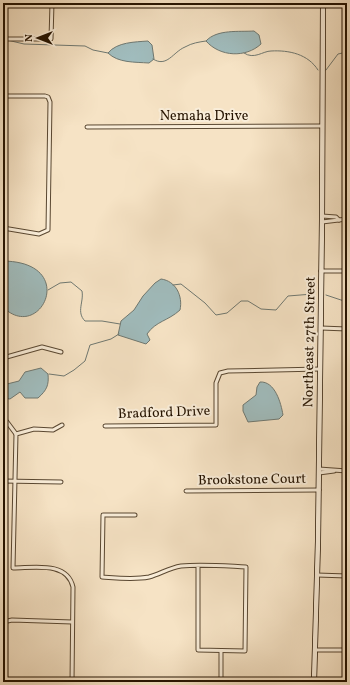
<svg xmlns="http://www.w3.org/2000/svg" width="350" height="685" viewBox="0 0 350 685" font-family="Vollkorn,serif">
  <style>
    .water { fill: #a0bcbd; stroke: #6f7871 }
    .lines { fill: none; stroke-linecap: round; stroke-linejoin: round }
    .stream { stroke: #6f7871; stroke-width: 1 }
    .street-casing { stroke: #594731; stroke-width: 5 }
    .secondary-casing { stroke: #251300; stroke-width: 6 }
    .street { stroke: #f9edd9; stroke-width: 3 }
    .secondary { stroke: #f9edd9; stroke-width: 4.5 }
    .labels { text-anchor: middle; dominant-baseline: central; stroke-width: 4; stroke-linejoin: round; paint-order: stroke }
    .street-label { font-size: 14px; fill: #251300; stroke: #f9edd9 }
  </style>
  <rect width="100%" height="100%" fill="#f6e3c5"/>
  <filter id="stains"><feTurbulence type="fractalNoise" baseFrequency=".005" numOctaves="4"/><feColorMatrix values="0 0 0 0 .2 0 0 0 0 .09 0 0 0 0 .02 0 0 0 .5 -.17"/></filter>
  <radialGradient id="worn" r=".72"><stop offset=".6" stop-color="#630" stop-opacity="0"/><stop offset="1" stop-color="#630" stop-opacity=".3"/></radialGradient>
  <g class="water">
    <path d="M254,31l5,4 2,9c-15,14 -41,13 -55,-3 11,-12 33,-9 48,-10z"/>
    <path d="M148,41l4,4 2,14 -5,4c-14,-1 -31,0 -41,-10 9,-11 27,-11 40,-12z"/>
    <path d="M3,261c77,1 37,83 0,46z"/>
    <path d="M161,279c15,2 22,17 19,31 -12,11 -24,11 -33,24l3,6 -4,4 -28,-9 3,-14 13,-11 9,-14 12,-13z"/>
    <path d="M41,368l7,6c1,11 -1,16 -10,24h-13l-5,-6 -10,7 -7,-1v-13l16,-4 6,-9z"/>
    <path d="M260,382c15,-1 21,21 23,33l-4,4 -31,3 -5,-11v-6l13,-10 1,-8z"/>
  </g>
  <g class="lines">
    <g class="stream">
      <polyline points="7,40 24,44 85,46 93,50 108,53"/>
      <path d="M244,53c10,7 19,-2 27,-2 18,-1 37,3 47,19"/>
      <path d="M153,59c14,9 20,-7 32,-12 7,-4 14,-5 21,-6"/>
      <polyline points="326,70 338,54 347,52"/>
      <polyline points="173,285 181,284 205,303 216,315 227,313 241,301 248,301 261,309 276,310 288,296 313,294"/>
      <path d="M48,290l12,-7 11,-1 11,9c2,11 -6,21 3,30h17l18,3"/>
      <polyline points="326,295 347,302"/>
      <polyline points="49,374 64,376 74,370 85,361 90,345 111,339 119,334"/>
    </g>
    <defs>
      <g id="street">
        <polyline points="3,39 51,39 52,3"/>
        <polyline points="3,96 45,96 48,97 50,102 48,230 39,234 3,228"/>
        <polyline points="87,127 321,126"/>
        <polyline points="322,216 336,217 339,220"/>
        <polyline points="322,222 347,219"/>
        <polyline points="321,271 347,271"/>
        <polyline points="321,328 347,329"/>
        <polyline points="3,358 42,347 61,352"/>
        <polyline points="3,421 7,422 16,434"/>
        <path d="M62,425l-9,5 -19,-1 -18,5 -3,134c21,0 54,-7 60,19l-1,95"/>
        <polyline points="105,426 216,425 216,383 220,373 228,371 320,369"/>
        <polyline points="319,469 347,471"/>
        <polyline points="319,473 334,471"/>
        <polyline points="3,481 61,482"/>
        <polyline points="186,491 319,490"/>
        <path d="M135,515h-32l-1,62c15,1 32,3 47,0 11,-3 20,-9 32,-11 21,-2 44,0 65,1l-1,84 -47,-1v-84"/>
        <polyline points="317,575 347,576"/>
        <polyline points="3,622 12,620 72,622"/>
        <polyline points="315,650 347,650"/>
        <polyline points="221,682 221,651"/>
      </g>
      <polyline id="secondary" points="314,682 318,541 322,220 323,3"/>
    </defs>
    <use href="#street" class="street-casing"/>
    <use href="#secondary" class="secondary-casing"/>
    <use href="#street" class="street"/>
    <use href="#secondary" class="secondary"/>
  </g>
  <g class="labels">
    <g class="street-label">
      <text x="204" y="116">Nemaha Drive</text>
      <text transform="translate(310 342) rotate(-89)">Northeast 27th Street</text>
      <text transform="translate(164 413) rotate(-2)">Bradford Drive</text>
      <text transform="translate(252 480) rotate(-1)">Brookstone Court</text>
    </g>
  </g>
  <rect width="350" height="685" fill="none" stroke="#f6e3c5" stroke-width="16"/>
  <rect x="4" y="4" width="342" height="677" fill="none" stroke="#251300" stroke-width="2"/>
  <rect x="8" y="8" width="334" height="669" fill="none" stroke="#251300"/>
  <g transform="translate(38 38) rotate(270)" stroke="#f9edd9" stroke-width="3" paint-order="stroke">
  <path d="M0-3L7 15L0 10L-7 15Z" fill="#251300"/>
  <text y="-6" font-size="11" font-weight="bold" text-anchor="middle" fill="#251300">N</text>
  </g>
  <rect width="100%" height="100%" filter="url(#stains)"/>
  <rect width="100%" height="100%" fill="url(#worn)"/>
</svg>
